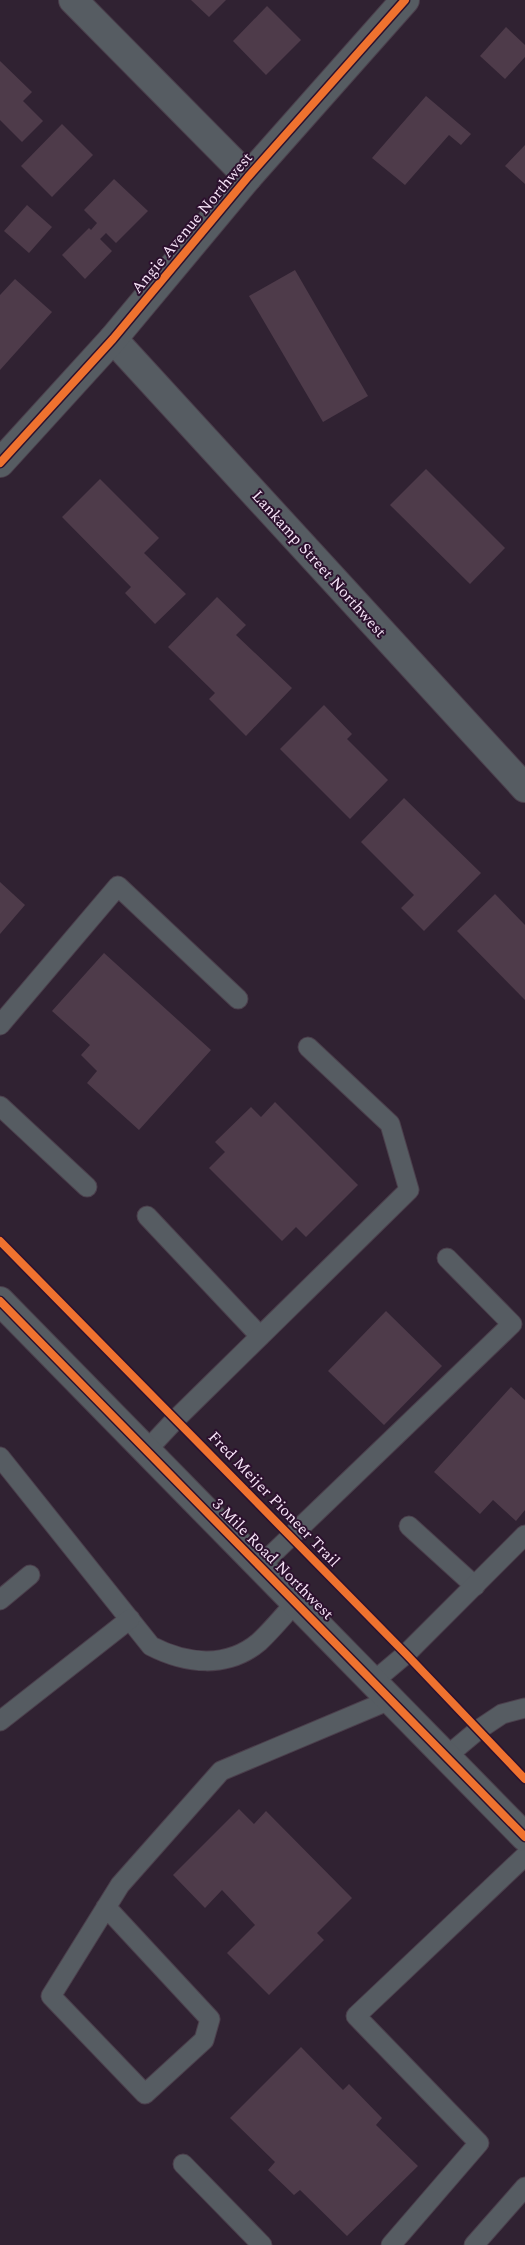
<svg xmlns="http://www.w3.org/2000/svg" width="525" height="2245" viewBox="0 0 525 2245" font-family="Spectral,serif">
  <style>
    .building { fill: #4e3b4a }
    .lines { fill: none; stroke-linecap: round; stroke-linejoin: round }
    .lane-casing { stroke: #4b3f4c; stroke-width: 21 }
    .street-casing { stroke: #4b3f4c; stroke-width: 30 }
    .lane { stroke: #565c62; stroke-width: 19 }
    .street { stroke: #565c62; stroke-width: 28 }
    .cycleway-casing { stroke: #2c112e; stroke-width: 11 }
    .cycleway { stroke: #ef722f; stroke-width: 8 }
    .labels { text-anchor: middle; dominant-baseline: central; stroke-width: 4; stroke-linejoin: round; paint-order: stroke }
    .street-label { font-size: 16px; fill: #f7e4f8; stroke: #2c112e }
  </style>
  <rect width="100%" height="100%" fill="#302232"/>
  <g class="building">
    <polygon points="191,0 226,0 209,17"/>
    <polygon points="267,6 301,40 266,75 233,41"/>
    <polygon points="506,27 525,45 525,57 505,79 480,56"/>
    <polygon points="0,61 32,92 23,101 43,121 22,142 0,120"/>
    <polygon points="426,96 471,134 461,145 449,135 405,185 372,158"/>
    <polygon points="62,124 93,155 52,197 21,166"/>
    <polygon points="525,145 525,184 505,166"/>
    <polygon points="114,179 148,211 116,243 106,233 100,239 112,251 85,279 62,255 89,228 91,230 97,223 84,210"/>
    <polygon points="27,205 52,227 29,253 4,231"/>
    <polygon points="295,270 368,396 323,422 249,296"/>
    <polygon points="15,279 52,312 0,370 0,295"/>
    <polygon points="426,469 505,548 470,584 390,505"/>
    <polygon points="100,479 159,538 144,553 186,594 155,624 125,593 131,587 62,517"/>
    <polygon points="217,597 246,625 236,635 292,688 246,736 209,699 215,693 168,647"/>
    <polygon points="324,705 352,734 347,739 388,780 350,819 280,749"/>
    <polygon points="404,798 481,873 424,931 401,908 414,895 361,842"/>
    <polygon points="0,882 25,905 0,934"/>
    <polygon points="495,894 525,925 525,1000 457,931"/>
    <polygon points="104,953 211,1050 139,1130 87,1083 97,1071 81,1055 90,1045 52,1011"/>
    <polygon points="275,1102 358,1185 306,1237 296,1227 282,1241 209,1168 225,1152 215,1142 251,1107 261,1117"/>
    <polygon points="386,1311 442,1366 384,1425 328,1371"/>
    <polygon points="511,1387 525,1400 525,1510 516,1521 493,1500 480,1514 434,1472"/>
    <polygon points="239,1809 254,1824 266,1811 352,1898 317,1933 324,1940 269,1995 227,1953 255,1925 222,1890 205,1908 173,1875"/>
    <polygon points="301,2047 343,2090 349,2084 382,2118 376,2125 418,2166 347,2236 300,2190 294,2195 268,2170 275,2162 230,2118"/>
  </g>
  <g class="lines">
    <defs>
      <g id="lane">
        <polyline points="0,1025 118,886 238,999"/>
        <polyline points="0,1106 87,1187"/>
        <polyline points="147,1216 260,1336"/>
        <polyline points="147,1450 176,1419 409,1190 390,1124 308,1047"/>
        <path d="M0,1457l151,189c35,18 76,23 108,-4 13,-12 25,-27 37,-40"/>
        <polyline points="409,1526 475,1586"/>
        <polyline points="260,1566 512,1324 447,1258"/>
        <polyline points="0,1600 30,1575"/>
        <polyline points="374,1681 406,1654 525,1535"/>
        <polyline points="0,1721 130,1619"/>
        <polyline points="447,1756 478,1730 502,1714 525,1708"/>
        <polyline points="106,1907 210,2019 204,2040 145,2094 51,1996 120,1885 221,1771 392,1699"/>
        <polyline points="183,2164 262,2245"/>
        <polyline points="391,2245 479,2143 356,2016 525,1856"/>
        <polyline points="474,2245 525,2187"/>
      </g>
      <g id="street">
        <polyline points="73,0 248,177"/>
        <polyline points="113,339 525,788"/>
        <polyline points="0,463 113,339 248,177 405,0"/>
        <polyline points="0,1301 525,1837"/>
      </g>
    </defs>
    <use href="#lane" class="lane-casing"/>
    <use href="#street" class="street-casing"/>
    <use href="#lane" class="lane"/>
    <use href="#street" class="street"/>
    <defs>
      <g id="cycleway">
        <polyline points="0,463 113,339 248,177 405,0"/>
        <polyline points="0,1241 406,1654 525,1779"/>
        <polyline points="0,1301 525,1837"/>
      </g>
    </defs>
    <use href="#cycleway" class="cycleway-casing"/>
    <use href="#cycleway" class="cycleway"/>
  </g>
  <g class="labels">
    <g class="street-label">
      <text transform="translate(192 223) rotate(-50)">Angie Avenue Northwest</text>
      <text transform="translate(319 564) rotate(48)">Lankamp Street Northwest</text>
      <text transform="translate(274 1499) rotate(46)">Fred Meijer Pioneer Trail</text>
      <text transform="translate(273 1559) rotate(45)">3 Mile Road Northwest</text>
    </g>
  </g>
</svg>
